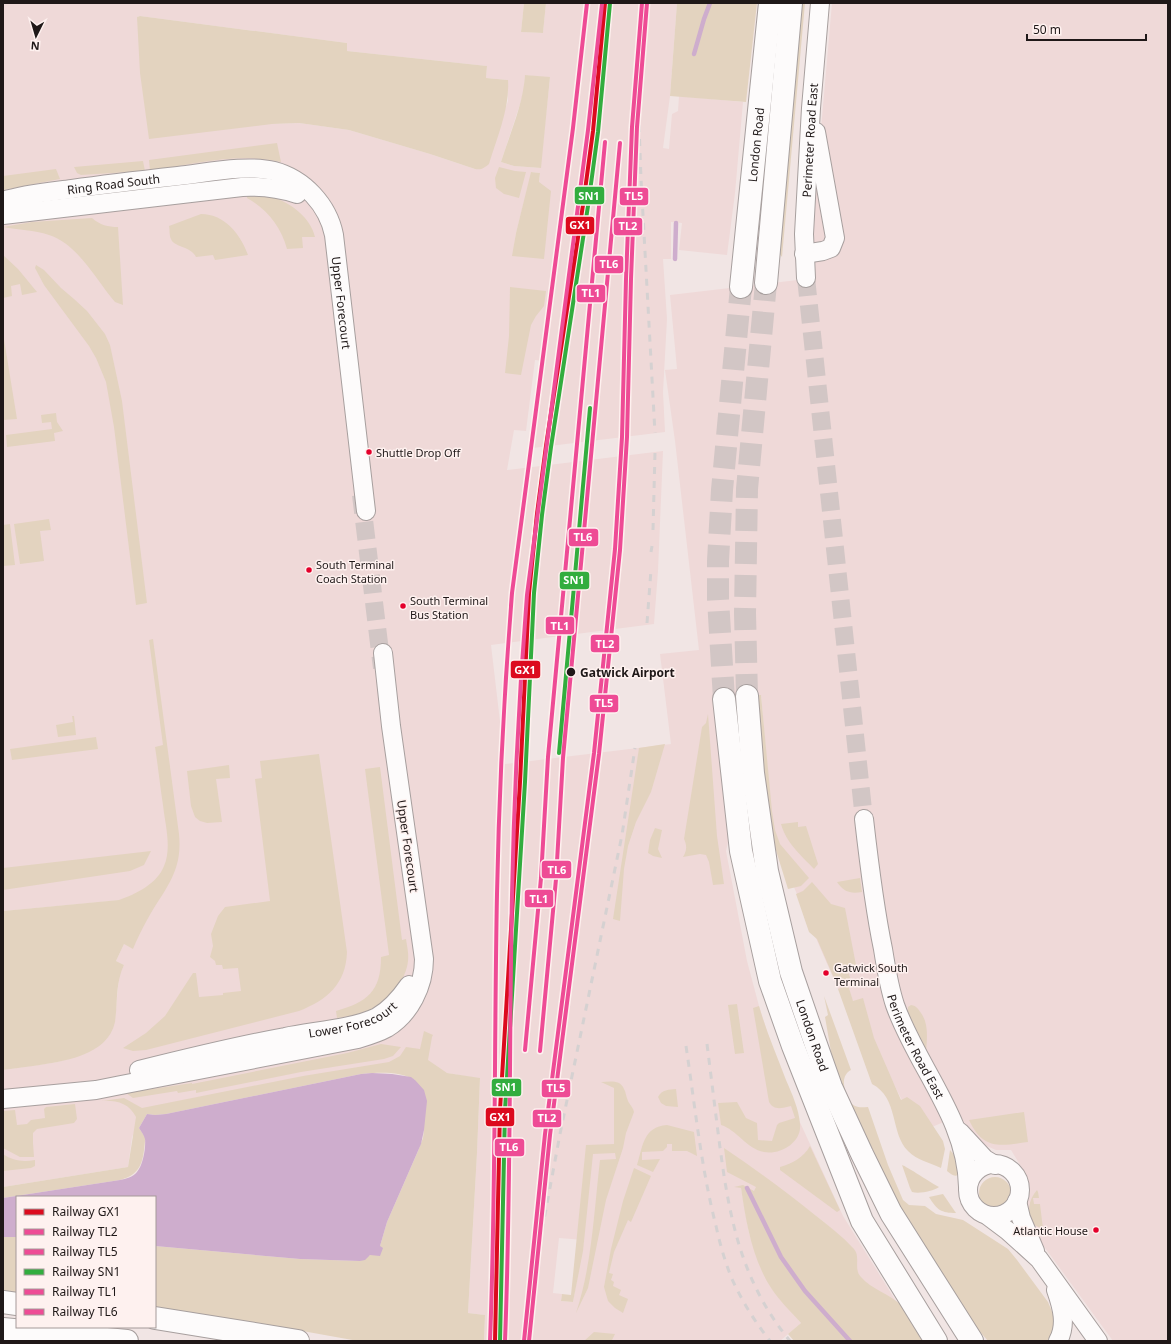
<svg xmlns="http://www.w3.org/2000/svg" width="1171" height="1344" viewBox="0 0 1171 1344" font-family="'Noto Sans',sans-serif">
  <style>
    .built { fill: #efd9d8; fill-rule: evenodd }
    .green { fill: #e3d3bf }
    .water { fill: #ceadcd }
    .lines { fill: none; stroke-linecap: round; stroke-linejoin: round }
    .stream { stroke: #ceadcd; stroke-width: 4.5 }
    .minor-tunnel { stroke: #d2c6c5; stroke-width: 18; stroke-dasharray: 18 9; stroke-linecap: butt }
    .primary-tunnel { stroke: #d2c6c5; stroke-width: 22; stroke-dasharray: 22 11; stroke-linecap: butt }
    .minor-casing { stroke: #a79f9e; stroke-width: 20 }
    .primary-casing { stroke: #a79f9e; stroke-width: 24 }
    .trunk-casing { stroke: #a79f9e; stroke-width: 24 }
    .minor { stroke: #fdfbfb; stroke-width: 18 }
    .primary { stroke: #fdfbfb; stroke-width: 22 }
    .trunk { stroke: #fdfbfb; stroke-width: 22 }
    .rail { stroke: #d5d1d1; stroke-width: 3; stroke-dasharray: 7 7; stroke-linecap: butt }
    .rail-1-casing { stroke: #fef1ef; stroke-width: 7 }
    .rail-2-casing { stroke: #fef1ef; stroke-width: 7 }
    .rail-3-casing { stroke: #fef1ef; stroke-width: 7 }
    .rail-4-casing { stroke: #fef1ef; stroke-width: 7 }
    .rail-5-casing { stroke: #fef1ef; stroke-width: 7 }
    .rail-6-casing { stroke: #fef1ef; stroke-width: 7 }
    .rail-1 { stroke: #dc0a1e; stroke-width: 4 }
    .rail-2 { stroke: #ee4b95; stroke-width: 4 }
    .rail-3 { stroke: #ee4b95; stroke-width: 4 }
    .rail-4 { stroke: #32ad3e; stroke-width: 4 }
    .rail-5 { stroke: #ee4b95; stroke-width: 4 }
    .rail-6 { stroke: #ee4b95; stroke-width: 4 }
    .bus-dot { fill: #e4002b; stroke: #fef1ef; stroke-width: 1.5 }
    .stop-dot { fill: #1f1818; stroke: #fef1ef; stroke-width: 1.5 }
    .labels { text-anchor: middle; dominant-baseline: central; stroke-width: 3; stroke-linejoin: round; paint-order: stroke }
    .bus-label { font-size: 11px; fill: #1f1818; stroke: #fef1ef; text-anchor: start }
    .street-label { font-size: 12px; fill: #1f1818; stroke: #fef1ef }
    .stop-label { font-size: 12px; font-weight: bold; fill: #1f1818; stroke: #fef1ef; text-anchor: start }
    .line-badge { stroke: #fef1ef; stroke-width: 1.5 }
    .badge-label { font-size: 11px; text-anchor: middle; font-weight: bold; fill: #fff }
  </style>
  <rect width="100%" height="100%" fill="#f1e5e4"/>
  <path class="built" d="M6,3h518l-3,29 22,1 3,-30h131l-7,93 -7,52 6,1 3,-35 6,-3 1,-15 64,6 -8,91 -8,62 -48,-5 3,-27 -11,-1v37h-8l4,60 -4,73 2,40 -132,16 12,-87 -10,-1 -9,71 -12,-1 -7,40 156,-19 -5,120 -4,53 -163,21 14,119 166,-20 -11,-90 39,-4 -24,-209 -10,-71 12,-1 -7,-74 144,-17 -3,-35 21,-240h336v1338h-55l-84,-115 -2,-18 3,-22 -5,-13 -14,-23h-15l-14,-6 -15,-16 -7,-13 -42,18 -65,-132 -15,-12 -64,-148 -13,-146 -45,4 14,134 -4,18 21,110 12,45 28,88 56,122 56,90 -28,-18 -14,-13 -5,-27 -28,-26 -37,-28 -33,-3 -13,-3 8,45 11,32 11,23 30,35 -21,18h-165l-3,-1 -128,1 1,-26 -17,-2 9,-160 3,-74 -33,-6 -44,-11 -257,48 -14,27 -4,30 -125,20v-117l55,-8 29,-9 11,-7 9,-9 4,-6 4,-10 4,-46 5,-10 -8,-4 8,-17 9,4 21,-61 -32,13 -119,11v-906zM140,16l207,27v8l140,15 -1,12 22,2v21l-2,6 -31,62 -45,-15 -81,-24 -50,-7 -27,1 -135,-107zM525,75l25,3 -10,90 -26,-2 -13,-4 20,-61 3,-12zM532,172l8,1 -1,9 -26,74 3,-23zM559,1238l25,2 -11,62 -12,-1 1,-7 -9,-1z"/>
  <g class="green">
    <polygon points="524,3 546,3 543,33 521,32"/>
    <polygon points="677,3 757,3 746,102 670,96"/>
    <polygon points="800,3 805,3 782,257 779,253"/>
    <path d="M140,16l207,27v8l140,15 -1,12 22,2c2,28 -11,57 -19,84 -5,4 -7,6 -14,5l-45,-15 -81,-24 -50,-7 -27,1 -123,15 -9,-66 -3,-56z"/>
    <path d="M525,75l25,2 -9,91 -27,-2 -13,-4c9,-29 22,-57 24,-87z"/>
    <path d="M277,143l4,19c-43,-10 -88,2 -131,9l-1,-11z"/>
    <polygon points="143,161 145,171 81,175 77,173 74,167"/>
    <polygon points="499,167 515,171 526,172 519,198 504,194 496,188 495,178"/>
    <polygon points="56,169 60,179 3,190 3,176"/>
    <polygon points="531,172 540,173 539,182 551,191 544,259 512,256 516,233"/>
    <path d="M250,194c7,1 15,1 22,3 18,5 39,21 43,40h-13l1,11 -16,1c-6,-22 -20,-40 -40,-51v-3z"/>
    <path d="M201,214c24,0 40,21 47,41l-33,5 -2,-5 -17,2c-5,-11 -23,-10 -25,-18 -2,-4 -1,-9 -2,-13z"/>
    <path d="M92,218c8,7 16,9 26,9l5,78 -8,-3c-19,-22 -37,-58 -66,-67 -15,-5 -31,-5 -46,-8l29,-5z"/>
    <polygon points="3,255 18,269 37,292 22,295 20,284 11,286 12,296 3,298"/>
    <polygon points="36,265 44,270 61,288 74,299 87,311 105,334 110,345 122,401 147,603 136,605 114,427 106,382 96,358 89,346 44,285 35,268"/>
    <polygon points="510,287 546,291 544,306 536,316 531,325 521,375 505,373 509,336"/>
    <polygon points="3,333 17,419 3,420"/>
    <polygon points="56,413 57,422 63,431 54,433 55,441 7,447 6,435 52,429 51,422 42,423 41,415"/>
    <polygon points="49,519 51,530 40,531 44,561 20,564 14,524"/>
    <polygon points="10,524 15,565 3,566 3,525"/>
    <path d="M153,639l26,195c4,39 -15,55 -32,86 -5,9 -10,19 -14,29l-9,-5 -8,17 8,4c-9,19 -6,37 -9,57 -7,34 -54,40 -82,44 -10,1 -20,3 -30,4v-159l116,-11c17,-6 38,-16 45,-34 8,-18 1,-42 -1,-61 -3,-19 -5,-39 -8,-58l8,-2 -14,-105z"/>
    <polygon points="757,695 761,695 772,811 775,830 780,844 809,878 801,886 788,889 769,828"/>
    <path d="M708,714l9,122 7,48 -11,1 -4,-23 -3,-7 -6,-1 -17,3c4,-6 4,-12 1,-18l18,-112 4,-4z"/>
    <polygon points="72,716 74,716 76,735 58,737 56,725 73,722"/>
    <polygon points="96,737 98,749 12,760 10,749"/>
    <polygon points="665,744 651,792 636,822 628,846 624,869 620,921 613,919 639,748"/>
    <path d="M319,754l28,198c-1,32 -20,48 -48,59l-153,39 -13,1 -10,-3 23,-15 19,-17 28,-43h3l3,24 24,-2v-2l18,-2 -3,-23 -15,1 -1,-4h-6l-1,-4 -5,-4 3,-11 -2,-12 7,-18 7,-9 45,-6 -15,-122 7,-1 -2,-17z"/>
    <polygon points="229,765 230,778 216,779 222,822 207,823 200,821 195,817 191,806 187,771"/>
    <path d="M380,767l22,173 4,-1c1,7 3,15 2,22 -2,20 -20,41 -38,49 -11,5 -22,6 -33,8l-1,-7c31,-9 45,-19 45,-54l8,-2 -24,-186z"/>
    <path d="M798,822v5l8,-1 12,38 -4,5c-12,-13 -28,-26 -33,-45z"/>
    <polygon points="655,828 662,830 658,849 662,858 653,856 648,853 650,840"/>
    <polygon points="151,851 144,865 130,871 3,890 3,868"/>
    <path d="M860,878l2,14c-12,2 -18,0 -25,-10z"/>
    <polygon points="812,882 831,904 845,908 856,965 847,969 851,980 843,980 836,983 817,939 809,932 796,894 803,891"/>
    <path d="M848,985l5,16 10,-3 11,40 27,62 6,-3 13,9 23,35 2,8 -4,19c-10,-5 -25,-8 -33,-17 -18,-18 -9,-53 -36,-67l-34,-95z"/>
    <path d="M824,996l27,74c-4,2 -6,5 -7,10 -1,7 4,23 11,26 4,2 9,1 13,1l20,58 15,35 6,5 16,1 11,8 27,6 45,29 9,11 31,42 5,12 2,6 -1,8 -6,13h-60l-19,-22 -78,-124 -57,-126 -9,-52 3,-2z"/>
    <polygon points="737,1004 744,1053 735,1054 728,1005"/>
    <path d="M911,1005c6,1 7,4 10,8 8,11 6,26 5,39l-4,-3 -14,-38v-4z"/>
    <path d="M759,1006c7,25 18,50 27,74 6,14 13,29 14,44 2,18 -19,31 -36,28 -17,-3 -27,-22 -43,-27l-3,-22 19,-1 9,16 11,5 1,17 14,1 5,-16 2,-2 16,-5 -4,-12c-9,2 -17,5 -22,-4l-16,-94z"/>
    <path d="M424,1031l9,4 -1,2 -4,23 19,13 33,5 -3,75 -9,160 17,2 -1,26h-126l-89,-16 -114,-15v-64l145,13 60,2 10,-6 10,-9 7,-24 31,-71 5,-13 1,-8 -9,-50c-15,-9 -36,-8 -54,-6l-195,40 -11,1 -8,-1 -8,14 6,9v4c-2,20 -3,33 -25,39l-117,18v-11l125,-20 8,-50c-7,-14 -20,-17 -35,-16l23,-3 18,10 161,-32 86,-14 11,-6 6,-9 14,2z"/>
    <polygon points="381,1044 401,1047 393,1056 384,1059 301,1072 196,1093 196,1090 178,1093 177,1091 133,1098 126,1093 192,1083 192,1084 347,1053"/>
    <path d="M601,1082c8,0 19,-3 23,7 2,3 2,8 4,12 2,4 5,6 6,11l-8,21 -3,15 -17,52 -18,88 -12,25c16,-48 18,-102 24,-153l16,-1 -1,-6 -22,1 -10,97 -10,51 -12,-1 1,-7 9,1 15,-150 28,-1v-56z"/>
    <path d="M676,1089l2,18 -12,-1 -5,-3 -3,-6c4,-8 11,-7 18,-8z"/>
    <polygon points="75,1104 77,1119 74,1123 37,1129 33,1133 33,1143 34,1157 20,1157 3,1148 3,1111 15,1110 17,1125 27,1124 31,1120 45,1118 44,1109 46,1107"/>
    <path d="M1024,1112l4,30c-29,4 -45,8 -59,-22z"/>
    <path d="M667,1125l27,7 3,24 -10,-5h-15v-7h-5v3l-4,4 -21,1v8l18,-1 -7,13 -16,-7c6,-19 6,-38 30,-40z"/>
    <path d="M810,1146l30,64 -3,2 -57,-42v-3c13,-4 23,-9 30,-21z"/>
    <path d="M724,1148c31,21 61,43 91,67 13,10 27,21 39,34 7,8 -1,20 7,28 10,12 29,17 40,28 7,7 16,26 22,36h-129l-6,-7 13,-11c-10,-11 -22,-23 -30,-35 -19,-30 -25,-66 -30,-100l-7,-1 9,-2 11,6 2,-4 -29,-15z"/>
    <path d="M950,1150c7,7 8,16 8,25 -4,2 -7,-1 -11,-4z"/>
    <path d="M3,1154c10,7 20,8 32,6v6l-4,2 -28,3z"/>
    <path d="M902,1165c4,1 31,19 37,22 -6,4 -19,7 -27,5l-2,-4z"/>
    <polygon points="634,1168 651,1176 631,1222 628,1220 614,1252 609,1273 613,1274 611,1280 614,1282 613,1286 621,1290 619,1295 628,1299 623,1313 615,1308 608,1301 604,1287 611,1249 623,1201"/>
    <circle cx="995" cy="1193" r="16"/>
    <path d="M1037,1190l1,2 1,6h-6l1,6h6l3,25 -11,-5c-5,-11 -4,-24 5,-34z"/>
    <path d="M943,1194l13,19c-15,0 -19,-3 -27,-16z"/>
    <polygon points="3,1237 17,1237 17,1293 3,1291"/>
    <polygon points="594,1332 615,1334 612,1340 615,1341 584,1341"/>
  </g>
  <path class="water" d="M372,1073l20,1 19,3 4,3 9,10 3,11 -3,29 -3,14 -34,78 -7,24 3,2 -3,8 -10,-1 -5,5 -5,1 -60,-2 -145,-13v-49h-138v40h-14v-39l117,-18c6,-1 13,-3 17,-8 6,-7 9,-24 8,-33 -1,-4 -4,-8 -6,-11l8,-14 8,1 11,-1 195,-40z"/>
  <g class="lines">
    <g class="stream">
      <polyline points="694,54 704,19 710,3"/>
      <polyline points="675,259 676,223"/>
      <polyline points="747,1188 781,1257 805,1291 850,1341"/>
    </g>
    <g class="minor-tunnel">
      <polyline points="806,278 864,819"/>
      <polyline points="361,495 382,668"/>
    </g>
    <g class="primary-tunnel">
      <polyline points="747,696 745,613 747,489 766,283"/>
      <polyline points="724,699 718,599 718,561 722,490 741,287"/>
    </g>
    <defs>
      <g id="minor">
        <path id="s1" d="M3,201c22,-7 46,-9 69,-12 35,-5 70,-9 106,-13 28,-3 69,-12 96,-5 30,8 54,34 60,64l32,276"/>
        <path d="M3,215l239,-28c19,-1 37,1 55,7"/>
        <polyline points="804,254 823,251 831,248 835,238 816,132"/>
        <path id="s2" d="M806,278l-2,-44 7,-126 9,-105"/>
        <path id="s3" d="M864,819c5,44 10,87 19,130 3,19 6,38 12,56 22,62 72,114 73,182"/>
        <path id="s4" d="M139,1070c48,-12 97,-24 146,-33 27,-6 67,-8 92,-20 14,-8 23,-19 32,-32"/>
        <path d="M3,1099l93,-9 25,-5 237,-46c10,-3 20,-6 29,-11 23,-14 37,-42 37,-69l-33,-233 -8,-73"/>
        <polyline points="960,1132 985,1159 995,1165"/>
        <circle cx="994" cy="1190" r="26"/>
        <polyline points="1017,1201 1021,1218 1035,1251"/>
        <polyline points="988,1216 1008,1231 1039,1259 1098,1341"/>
        <path d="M1056,1290c6,17 11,35 2,51"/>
      </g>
      <g id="primary">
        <polyline points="766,283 791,3"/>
        <path id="s5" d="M741,287l29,-284"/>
        <path id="s6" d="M747,696l6,77 14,98 24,101 23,67 17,48 31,67 29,59 81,128"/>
        <polyline points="724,699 741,851 770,981 793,1046 862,1221 936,1341"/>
      </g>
      <g id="trunk">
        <polyline points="3,1302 17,1304"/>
        <polyline points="155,1318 298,1341"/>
        <polyline points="3,1329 127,1341"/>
      </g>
    </defs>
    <use href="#minor" class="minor-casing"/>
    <use href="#primary" class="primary-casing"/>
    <use href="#trunk" class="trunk-casing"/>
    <use href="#minor" class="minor"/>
    <use href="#primary" class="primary"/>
    <use href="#trunk" class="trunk"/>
    <g class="rail">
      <polyline points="637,69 641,179 655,433"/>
      <polyline points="653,530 655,452"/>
      <polyline points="651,552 652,546"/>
      <polyline points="647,623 651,570"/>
      <path d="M707,1044c4,32 8,64 12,96 10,76 21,140 71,201"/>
      <path d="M686,1046c9,60 15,121 30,180 4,18 9,36 16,53 10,22 23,43 38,62"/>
      <polyline points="525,1341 541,1236 560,1134 622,835 635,748"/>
    </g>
    <defs>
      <polyline id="rail-1" points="495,1341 500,1110 520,782 529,593 537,514 546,446 583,205 593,131 605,3"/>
      <polyline id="rail-2" points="524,1341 545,1134 594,753 615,549 622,437 626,279 632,127 642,3"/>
      <polyline id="rail-3" points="529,1341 550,1135 599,754 620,550 627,437 631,279 637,127 647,3"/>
      <g id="rail-4">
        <polyline points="559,753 590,408"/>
        <polyline points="500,1341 505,1110 525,782 534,593 542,515 551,447 588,206 598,132 610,3"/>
      </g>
      <g id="rail-5">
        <polyline points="525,1050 541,878 548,757 605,142"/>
        <path d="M490,1341c6,-149 4,-298 7,-447 2,-101 7,-201 15,-301l61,-465 14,-125"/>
      </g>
      <g id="rail-6">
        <polyline points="540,1051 556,879 563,758 620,143"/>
        <path d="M505,1341c6,-149 4,-298 7,-446 2,-100 7,-200 15,-300l61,-465 14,-126"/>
      </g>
    </defs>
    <use href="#rail-1" class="rail-1-casing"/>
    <use href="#rail-2" class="rail-2-casing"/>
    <use href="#rail-3" class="rail-3-casing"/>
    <use href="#rail-4" class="rail-4-casing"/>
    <use href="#rail-5" class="rail-5-casing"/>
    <use href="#rail-6" class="rail-6-casing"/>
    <use href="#rail-1" class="rail-1"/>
    <use href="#rail-2" class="rail-2"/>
    <use href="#rail-3" class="rail-3"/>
    <use href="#rail-4" class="rail-4"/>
    <use href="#rail-5" class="rail-5"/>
    <use href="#rail-6" class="rail-6"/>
  </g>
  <g class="bus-dot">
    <circle cx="369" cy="452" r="3.5"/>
    <circle cx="309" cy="570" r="3.5"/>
    <circle cx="403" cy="606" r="3.5"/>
    <circle cx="826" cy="973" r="3.5"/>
    <circle cx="1096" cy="1230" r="3.5"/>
  </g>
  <circle class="stop-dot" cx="571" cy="672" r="5"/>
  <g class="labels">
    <g class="bus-label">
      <text x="376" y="452">Shuttle Drop Off</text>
      <text x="316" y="564">South Terminal<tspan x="316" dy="14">Coach Station</tspan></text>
      <text x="410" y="600">South Terminal<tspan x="410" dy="14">Bus Station</tspan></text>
      <text x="834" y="967">Gatwick South<tspan x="834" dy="14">Terminal</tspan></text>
      <text x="1088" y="1230" text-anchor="end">Atlantic House</text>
    </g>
    <g class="street-label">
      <text stroke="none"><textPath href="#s2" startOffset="138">Perimeter Road East</textPath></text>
      <text stroke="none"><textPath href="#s5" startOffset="143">London Road</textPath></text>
      <text stroke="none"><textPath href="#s1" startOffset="112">Ring Road South</textPath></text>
      <text stroke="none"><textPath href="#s1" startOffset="434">Upper Forecourt</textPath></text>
      <text transform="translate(408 846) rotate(82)">Upper Forecourt</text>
      <text stroke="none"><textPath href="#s4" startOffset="220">Lower Forecourt</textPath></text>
      <text stroke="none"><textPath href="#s6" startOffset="347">London Road</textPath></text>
      <text stroke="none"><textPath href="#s3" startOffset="235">Perimeter Road East</textPath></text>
    </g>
    <g class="stop-label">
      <text x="580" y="672">Gatwick Airport</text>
    </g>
  </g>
  <g class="line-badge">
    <rect x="574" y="186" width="31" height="19" rx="4" fill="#32ad3e"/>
    <rect x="619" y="187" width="30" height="19" rx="4" fill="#ee4b95"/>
    <rect x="565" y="216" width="30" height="19" rx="4" fill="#dc0a1e"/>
    <rect x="613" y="217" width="30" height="19" rx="4" fill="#ee4b95"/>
    <rect x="594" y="255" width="30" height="19" rx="4" fill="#ee4b95"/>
    <rect x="576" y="284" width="30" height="19" rx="4" fill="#ee4b95"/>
    <rect x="568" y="528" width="31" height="19" rx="4" fill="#ee4b95"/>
    <rect x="559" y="571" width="31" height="19" rx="4" fill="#32ad3e"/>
    <rect x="545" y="616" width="30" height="19" rx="4" fill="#ee4b95"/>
    <rect x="590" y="634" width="30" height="19" rx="4" fill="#ee4b95"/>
    <rect x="510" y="660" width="31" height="19" rx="4" fill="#dc0a1e"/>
    <rect x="589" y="694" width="30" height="19" rx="4" fill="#ee4b95"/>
    <rect x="541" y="860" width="31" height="19" rx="4" fill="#ee4b95"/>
    <rect x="524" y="889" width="30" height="19" rx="4" fill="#ee4b95"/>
    <rect x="491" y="1078" width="31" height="19" rx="4" fill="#32ad3e"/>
    <rect x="541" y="1079" width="30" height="19" rx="4" fill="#ee4b95"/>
    <rect x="485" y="1107" width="30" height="20" rx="4" fill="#dc0a1e"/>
    <rect x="532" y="1109" width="30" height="19" rx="4" fill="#ee4b95"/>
    <rect x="494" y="1138" width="31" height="19" rx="4" fill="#ee4b95"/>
  </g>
  <g class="badge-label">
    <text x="589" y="200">SN1</text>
    <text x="634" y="200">TL5</text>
    <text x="580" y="229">GX1</text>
    <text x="628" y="230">TL2</text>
    <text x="609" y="268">TL6</text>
    <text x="591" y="297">TL1</text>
    <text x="583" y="541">TL6</text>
    <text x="574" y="584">SN1</text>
    <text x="560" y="630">TL1</text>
    <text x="605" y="648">TL2</text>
    <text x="525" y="674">GX1</text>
    <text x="604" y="707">TL5</text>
    <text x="557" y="874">TL6</text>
    <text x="539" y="903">TL1</text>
    <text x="506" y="1091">SN1</text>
    <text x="556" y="1092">TL5</text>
    <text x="500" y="1121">GX1</text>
    <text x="547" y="1122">TL2</text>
    <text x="509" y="1151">TL6</text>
  </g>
  <rect width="1171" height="1344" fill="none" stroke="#1f1818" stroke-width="8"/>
  <rect x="16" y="1196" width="140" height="132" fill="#fef1ef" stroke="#a59a99"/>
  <rect x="24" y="1209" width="20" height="6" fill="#dc0a1e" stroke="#a59a99"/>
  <text x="52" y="1216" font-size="12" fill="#1f1818">Railway GX1</text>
  <rect x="24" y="1229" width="20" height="6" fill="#ee4b95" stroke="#a59a99"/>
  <text x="52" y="1236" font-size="12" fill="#1f1818">Railway TL2</text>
  <rect x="24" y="1249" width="20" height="6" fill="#ee4b95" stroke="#a59a99"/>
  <text x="52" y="1256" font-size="12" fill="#1f1818">Railway TL5</text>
  <rect x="24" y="1269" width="20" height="6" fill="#32ad3e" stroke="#a59a99"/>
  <text x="52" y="1276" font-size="12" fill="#1f1818">Railway SN1</text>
  <rect x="24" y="1289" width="20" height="6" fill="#ee4b95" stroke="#a59a99"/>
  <text x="52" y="1296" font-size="12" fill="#1f1818">Railway TL1</text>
  <rect x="24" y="1309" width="20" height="6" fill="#ee4b95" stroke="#a59a99"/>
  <text x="52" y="1316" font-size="12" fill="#1f1818">Railway TL6</text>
  <g transform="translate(36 36) rotate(185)" stroke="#fef1ef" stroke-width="3" paint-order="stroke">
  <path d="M0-3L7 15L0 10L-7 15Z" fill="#1f1818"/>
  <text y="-6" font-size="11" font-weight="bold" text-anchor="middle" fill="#1f1818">N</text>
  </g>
  <path d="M1027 34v6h119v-6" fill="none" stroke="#1f1818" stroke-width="2"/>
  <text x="1033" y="34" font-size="12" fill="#1f1818" stroke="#fef1ef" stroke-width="3" paint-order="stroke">50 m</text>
</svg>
